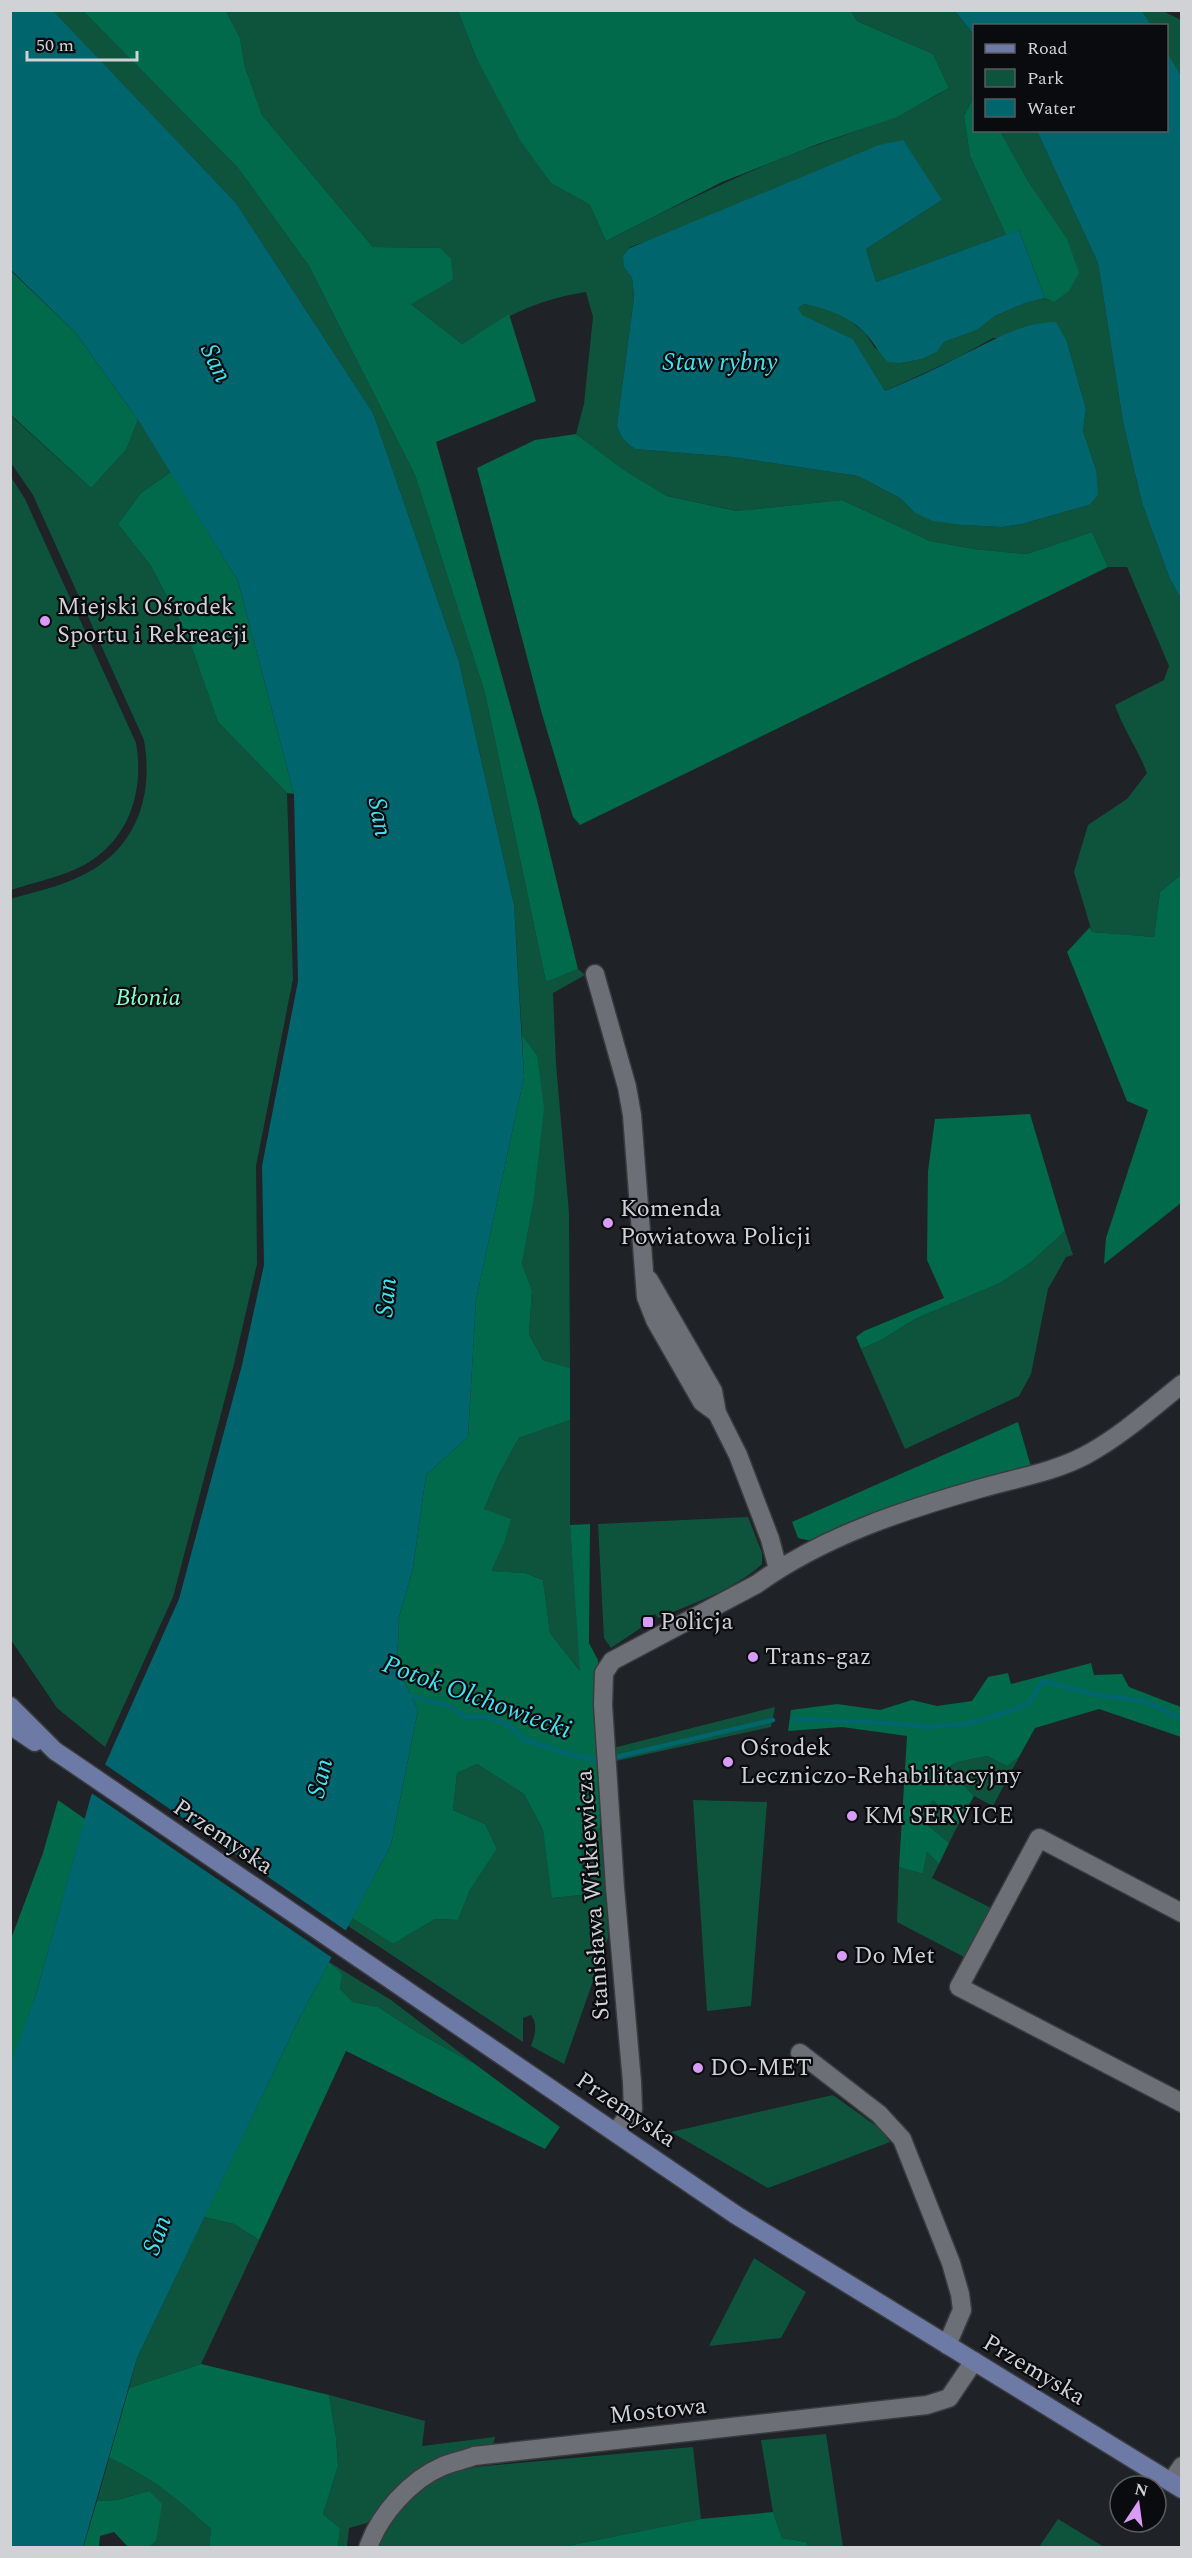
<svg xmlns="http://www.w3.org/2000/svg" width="1192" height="2558" viewBox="0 0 1192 2558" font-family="Spectral,serif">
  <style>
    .green { fill: #0e543c }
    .forest { fill: #006a4a }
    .water { fill: #00656d }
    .pier { fill: #1f2227 }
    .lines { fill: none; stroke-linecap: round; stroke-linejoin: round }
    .stream { stroke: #00656d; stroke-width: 4.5 }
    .minor-casing { stroke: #393c3f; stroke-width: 21 }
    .major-casing { stroke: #393c3f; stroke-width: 21 }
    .minor { stroke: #6c7076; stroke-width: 18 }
    .major { stroke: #6d7aa6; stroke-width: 18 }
    .poi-dot { fill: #d89bf8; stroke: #0a0b0e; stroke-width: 2 }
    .labels { text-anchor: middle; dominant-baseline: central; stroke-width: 4.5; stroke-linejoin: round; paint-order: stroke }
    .poi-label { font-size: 24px; fill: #d0d2d5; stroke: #0a0b0e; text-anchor: start }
    .park-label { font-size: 24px; font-style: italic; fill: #89ffcc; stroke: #0a0b0e }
    .street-label { font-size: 24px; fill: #d0d2d5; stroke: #0a0b0e }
    .water-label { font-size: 26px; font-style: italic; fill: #41e2f0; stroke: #0a0b0e }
  </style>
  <rect width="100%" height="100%" fill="#1f2227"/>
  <g class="green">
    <polygon points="52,11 83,11 238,168 309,266 415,475 485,693 546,982 578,969 585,975 553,993 556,1064 569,1213 570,1368 543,1360 529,1334 532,1290 522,1264 533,1204 537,1055 522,1035 514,905 459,662 373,413 236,203"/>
    <path d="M226,11h232l18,46 75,126 39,22 16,36c59,-30 117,-59 179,-84 56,-22 113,-37 164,-69l-16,-34 -76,-33 -6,-10h104l19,24v62l-10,19 6,40 36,79 -130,47 -10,-33 76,-49 -301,43 -11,4 -6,20 8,11 2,19 -17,128c3,12 8,17 18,24l97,8 126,19 42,22 15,15 47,12 40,2 20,-3 67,-19 7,-35 -13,-39 3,-22 -19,-67 -74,-4 -36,20 -72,33 -32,-52 -52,-24 -3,-7 6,-4 22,4 23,12 16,13 10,15 26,15 21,-4 15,-7 7,-10 33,-12 18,-14 30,-13 20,-5 9,4 -23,-116 -31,-55h37l61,132 25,159 19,81 28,76 11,20v276l-21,17 -6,45 -62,-5 -18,-60 14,-47 39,-26 20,-26c-9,-24 -24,-44 -32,-68l49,-25 5,-14 -42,-99h-19l-16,-35 -65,22 -53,-5 -44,-8 -88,-41 -104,11 -71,-15 -43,-26 -48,-36 8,-30 9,-87 -7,-25c-52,8 -81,25 -124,52l-52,-41 43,-23 -13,-32 -67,-1 -111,-132 -17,-48 -5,-29z"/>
    <polygon points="1142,11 1163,11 1181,20 1181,78 1167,52 1166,26 1151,25"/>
    <path d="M10,415l81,73 35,-38 12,-30 33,52 -30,21 -23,31 33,42 37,71 30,85 69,71 6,186 -37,187 1,98 -23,100 -61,233 -68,150 -48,-39 -46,-68 -1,-741c24,-7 49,-12 71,-23 55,-26 73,-79 63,-136l-111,-245 -22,-32z"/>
    <path d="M11,477l14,22 111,244c9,51 -9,103 -60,126 -20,9 -44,14 -65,21z"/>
    <polygon points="1065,1231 1073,1255 1066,1257 1048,1289 1031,1374 1019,1396 905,1449 861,1349 883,1339 915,1319 1000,1283 1030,1263"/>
    <polygon points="570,1420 570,1525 581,1672 550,1633 543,1580 525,1573 490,1571 504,1543 484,1509 499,1474 519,1438"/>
    <path d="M748,1517l14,36v11c-30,27 -68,39 -104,54l-3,-4 -15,8 2,5 -31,21 -7,-10 -6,-114z"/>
    <polygon points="775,1707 771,1727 616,1761 613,1748"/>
    <polygon points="987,1756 1007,1766 1019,1757 993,1806 974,1796 947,1768 958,1762"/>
    <path d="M477,1764l47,30 19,36 10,68 29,-3 -2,-62 20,-5 7,67 1,43 -44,126 -33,-18c4,-11 7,-21 0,-31l-8,3v24l-175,-116 4,-8 41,26 42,-25 23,1 12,-30 27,-41 -12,-25 -32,-14 4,-37z"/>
    <polygon points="693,1800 767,1802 751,2006 707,2011"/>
    <polygon points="933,1800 958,1825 949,1843 922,1820"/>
    <polygon points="927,1852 939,1864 932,1878 991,1908 964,1957 897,1922 899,1867 923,1874"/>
    <polygon points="329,1962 391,2000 475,2064 420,2034 378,2007 353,2002 340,1989 341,1974"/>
    <polygon points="833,2095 879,2128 890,2142 768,2188 671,2132"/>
    <polygon points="204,2217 234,2224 259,2240 201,2364 129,2388 137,2358"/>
    <polygon points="754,2258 806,2292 781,2338 709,2346"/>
    <polygon points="329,2395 425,2421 422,2446 495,2437 493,2444 434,2460 398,2488 367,2523 349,2528 347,2547 338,2547 340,2528 323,2514 338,2466 336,2437"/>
    <polygon points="826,2434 843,2547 809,2547 806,2542 782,2538 773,2512 761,2440"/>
    <polygon points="693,2447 701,2519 562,2547 377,2548 384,2526 424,2484 464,2468"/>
    <path d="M109,2458c43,19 67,40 102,71l-2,18h-60l7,-6 -7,-50 -32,9 -20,1z"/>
    <polygon points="1058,2519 1104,2547 1039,2547"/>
  </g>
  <g class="forest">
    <polygon points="83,11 226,11 240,38 245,67 262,115 373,247 440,248 451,259 453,280 411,304 462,344 509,314 536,401 436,442 537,800 578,969 546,982 485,693 415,475 309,266 238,168"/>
    <polygon points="458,11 851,11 857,21 933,54 949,88 897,117 818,144 722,182 606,241 590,205 551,183 520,140 476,57"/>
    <polygon points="974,97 974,130 1000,131 1031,186 1067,239 1079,273 1069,291 1054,302 1045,298 1019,230 1006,235 970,156 964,116"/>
    <polygon points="10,270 75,332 138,420 126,450 91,488 11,415"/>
    <polygon points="576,434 624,470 667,496 737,511 842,500 930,541 974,549 1027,554 1092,532 1108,567 580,825 573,817 542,714 477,468 535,440"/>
    <polygon points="171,472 238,581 294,794 287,793 218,722 188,637 151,566 118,524 141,493"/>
    <polygon points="1181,875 1181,1203 1104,1264 1106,1238 1148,1110 1127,1101 1067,952 1090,927 1092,932 1154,937 1160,892"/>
    <polygon points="522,1035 537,1055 544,1109 533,1204 522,1264 532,1290 529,1334 543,1360 570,1368 570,1420 519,1438 499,1474 484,1509 511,1519 504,1543 491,1571 525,1573 543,1580 550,1633 580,1671 570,1525 590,1524 589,1643 598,1660 600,1828 581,1833 582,1895 552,1898 543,1830 524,1794 477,1764 457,1773 453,1810 485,1824 497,1849 470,1890 458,1920 435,1919 393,1944 352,1918 391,1845 418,1710 397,1666 399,1617 413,1568 426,1475 468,1437 476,1300 524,1077"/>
    <polygon points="1030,1114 1065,1231 1030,1263 1000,1283 915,1319 883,1339 861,1349 856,1337 864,1331 944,1298 927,1260 928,1171 935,1119"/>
    <polygon points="1018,1422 1032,1470 960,1484 811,1541 798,1538 792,1522"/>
    <polygon points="1091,1663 1094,1675 1122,1674 1129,1687 1181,1707 1181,1737 1099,1709 1035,1728 1019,1757 1007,1766 987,1756 958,1762 947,1768 974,1796 958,1825 933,1800 922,1820 949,1843 939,1864 927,1852 923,1874 899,1867 907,1736 842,1727 788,1731 791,1710 837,1704 880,1710 912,1700 937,1706 972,1701 988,1677 1008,1673 1011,1684"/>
    <polygon points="58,1800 85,1819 36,1994 11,2066 11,1939 43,1853"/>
    <polygon points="329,1962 342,1974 340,1989 353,2002 378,2007 420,2034 475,2064 560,2127 545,2149 346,2051 259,2240 234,2224 204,2217 298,2021"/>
    <path d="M201,2364l128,31 7,42 2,29 -15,48 17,14 -2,19h-129l2,-18c-35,-31 -59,-52 -102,-71l20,-70z"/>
    <polygon points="149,2491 162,2504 156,2541 149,2547 128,2547 114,2532 100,2536 99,2547 83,2548 97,2501 117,2500"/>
    <polygon points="773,2512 782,2538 806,2542 809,2547 562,2547 701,2519"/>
  </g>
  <g class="water">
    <polygon points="52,10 236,203 373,413 459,662 514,905 524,1077 476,1300 468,1437 426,1475 413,1568 399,1617 397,1666 418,1710 391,1845 298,2021 137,2358 83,2547 11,2547 10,2066 36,1994 91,1796 179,1599 242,1365 264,1265 262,1166 298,981 294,794 238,581 138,420 75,332 11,270 11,11"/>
    <polygon points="955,11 1142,11 1151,25 974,26 974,35"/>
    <polygon points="1167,52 1182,78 1181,599 1170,579 1142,503 1123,422 1098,263 1037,131 1166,130"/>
    <path d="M903,140l39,60 -76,49 10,33 143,-52 26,68 -20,5 -30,13 -18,14 -33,12 -7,10 -15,7 -21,4 -13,-1c-9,-9 -15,-21 -24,-30 -16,-16 -38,-24 -60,-28l-6,4 4,7 51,24 32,52c24,-10 49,-21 72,-33 31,-15 64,-36 99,-36l11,20 19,67 -3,22 13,39 2,25 -9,10 -67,19 -20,3 -40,-2 -29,-4 -18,-8 -15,-15 -42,-22 -126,-19 -97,-8c-10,-7 -15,-12 -18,-24l17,-128 -2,-19 -8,-11 -1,-11 7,-8 249,-103z"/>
  </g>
  <polygon class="pier" points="103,1763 348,1932 334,1959 90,1792"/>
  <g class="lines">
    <g class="stream">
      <polyline points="407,1694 429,1702 447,1705 465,1717 488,1717 510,1726 523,1739 568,1754 596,1760"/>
      <polyline points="793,1719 888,1723 929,1727 966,1724 1011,1711 1029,1703 1043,1681 1097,1695 1145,1701 1182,1719"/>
      <polyline points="612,1758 773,1720"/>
    </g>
    <defs>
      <g id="minor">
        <polyline points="595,974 627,1087 632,1115 646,1297 655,1320 702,1402 717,1413"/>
        <polyline points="649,1280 713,1391 717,1413 738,1455 770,1539 778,1569"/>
        <polyline points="1182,1913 1039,1838 959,1987 1182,2103"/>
        <polyline points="800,2053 879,2114 902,2139 951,2263 960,2294 962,2310 947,2345"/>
        <path d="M616,2132l17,-23 -1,-27 -17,-194 -12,-183 1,-32 8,-12 145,-77c67,-48 147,-74 225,-96 35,-10 72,-16 104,-33 35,-19 65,-46 96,-71"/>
        <polyline points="1171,2482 1182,2466"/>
        <path d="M368,2548c11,-33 42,-68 75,-82 10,-4 21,-6 31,-10l453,-51 22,-7 25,-37"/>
      </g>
      <g id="major">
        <polyline points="10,1706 55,1751 67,1759 736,2215 1182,2489"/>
        <polyline points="10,1725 35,1742"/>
      </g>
    </defs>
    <use href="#minor" class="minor-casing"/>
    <use href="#major" class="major-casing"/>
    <use href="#minor" class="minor"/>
    <use href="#major" class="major"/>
  </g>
  <g class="poi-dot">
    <circle cx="45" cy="621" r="6"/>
    <circle cx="608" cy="1223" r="6"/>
    <rect x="642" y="1616" width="12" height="12" rx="3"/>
    <circle cx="753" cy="1657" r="6"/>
    <circle cx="728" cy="1762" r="6"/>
    <circle cx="852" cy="1816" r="6"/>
    <circle cx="842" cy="1956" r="6"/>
    <circle cx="698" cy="2068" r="6"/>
  </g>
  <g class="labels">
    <g class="poi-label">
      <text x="57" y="607">Miejski Ośrodek<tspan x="57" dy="28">Sportu i Rekreacji</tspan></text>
      <text x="620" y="1209">Komenda<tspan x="620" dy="28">Powiatowa Policji</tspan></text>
      <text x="660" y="1622">Policja</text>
      <text x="765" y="1657">Trans-gaz</text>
      <text x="740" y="1748">Ośrodek<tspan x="740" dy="28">Leczniczo-Rehabilitacyjny</tspan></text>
      <text x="864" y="1816">KM SERVICE</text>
      <text x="854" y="1956">Do Met</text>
      <text x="710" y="2068">DO-MET</text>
    </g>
    <g class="park-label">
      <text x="148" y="998">Błonia</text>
    </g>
    <g class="street-label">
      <text transform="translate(223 1837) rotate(34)">Przemyska</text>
      <text transform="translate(593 1895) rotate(-94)">Stanisława Witkiewicza</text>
      <text transform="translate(626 2110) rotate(34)">Przemyska</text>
      <text transform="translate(1034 2370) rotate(31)">Przemyska</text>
      <text transform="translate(658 2411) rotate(-6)">Mostowa</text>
    </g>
    <g class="water-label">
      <text x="720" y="362">Staw rybny</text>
      <text transform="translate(216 363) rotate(64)">San</text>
      <text transform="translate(380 817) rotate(79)">San</text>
      <text transform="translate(386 1297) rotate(-84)">San</text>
      <text transform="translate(477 1697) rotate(20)">Potok Olchowiecki</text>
      <text transform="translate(320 1778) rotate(-77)">San</text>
      <text transform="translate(157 2235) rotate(-70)">San</text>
    </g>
  </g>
  <rect width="1192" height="2558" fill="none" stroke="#d0d2d5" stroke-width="24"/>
  <rect x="973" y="24" width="195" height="108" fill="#0a0b0e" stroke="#595b5e" stroke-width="1.5"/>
  <rect x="985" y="44" width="30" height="9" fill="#6d7aa6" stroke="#595b5e" stroke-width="1.5"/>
  <text x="1027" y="54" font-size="18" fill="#d0d2d5">Road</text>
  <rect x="985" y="69" width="30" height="18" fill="#0e543c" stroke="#595b5e" stroke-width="1.5"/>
  <text x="1027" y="84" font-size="18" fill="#d0d2d5">Park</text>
  <rect x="985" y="99" width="30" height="18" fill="#00656d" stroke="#595b5e" stroke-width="1.5"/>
  <text x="1027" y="114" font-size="18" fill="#d0d2d5">Water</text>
  <g transform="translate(1138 2504) rotate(13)"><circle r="28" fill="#0a0b0e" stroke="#595b5e" stroke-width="1.5"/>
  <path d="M0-4.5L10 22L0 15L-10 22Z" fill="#d89bf8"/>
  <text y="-9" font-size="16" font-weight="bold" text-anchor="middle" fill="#d0d2d5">N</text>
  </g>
  <path d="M27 51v9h110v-9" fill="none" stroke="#d0d2d5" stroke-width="3"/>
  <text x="36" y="51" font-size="18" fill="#d0d2d5" stroke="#0a0b0e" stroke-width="4.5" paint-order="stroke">50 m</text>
</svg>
